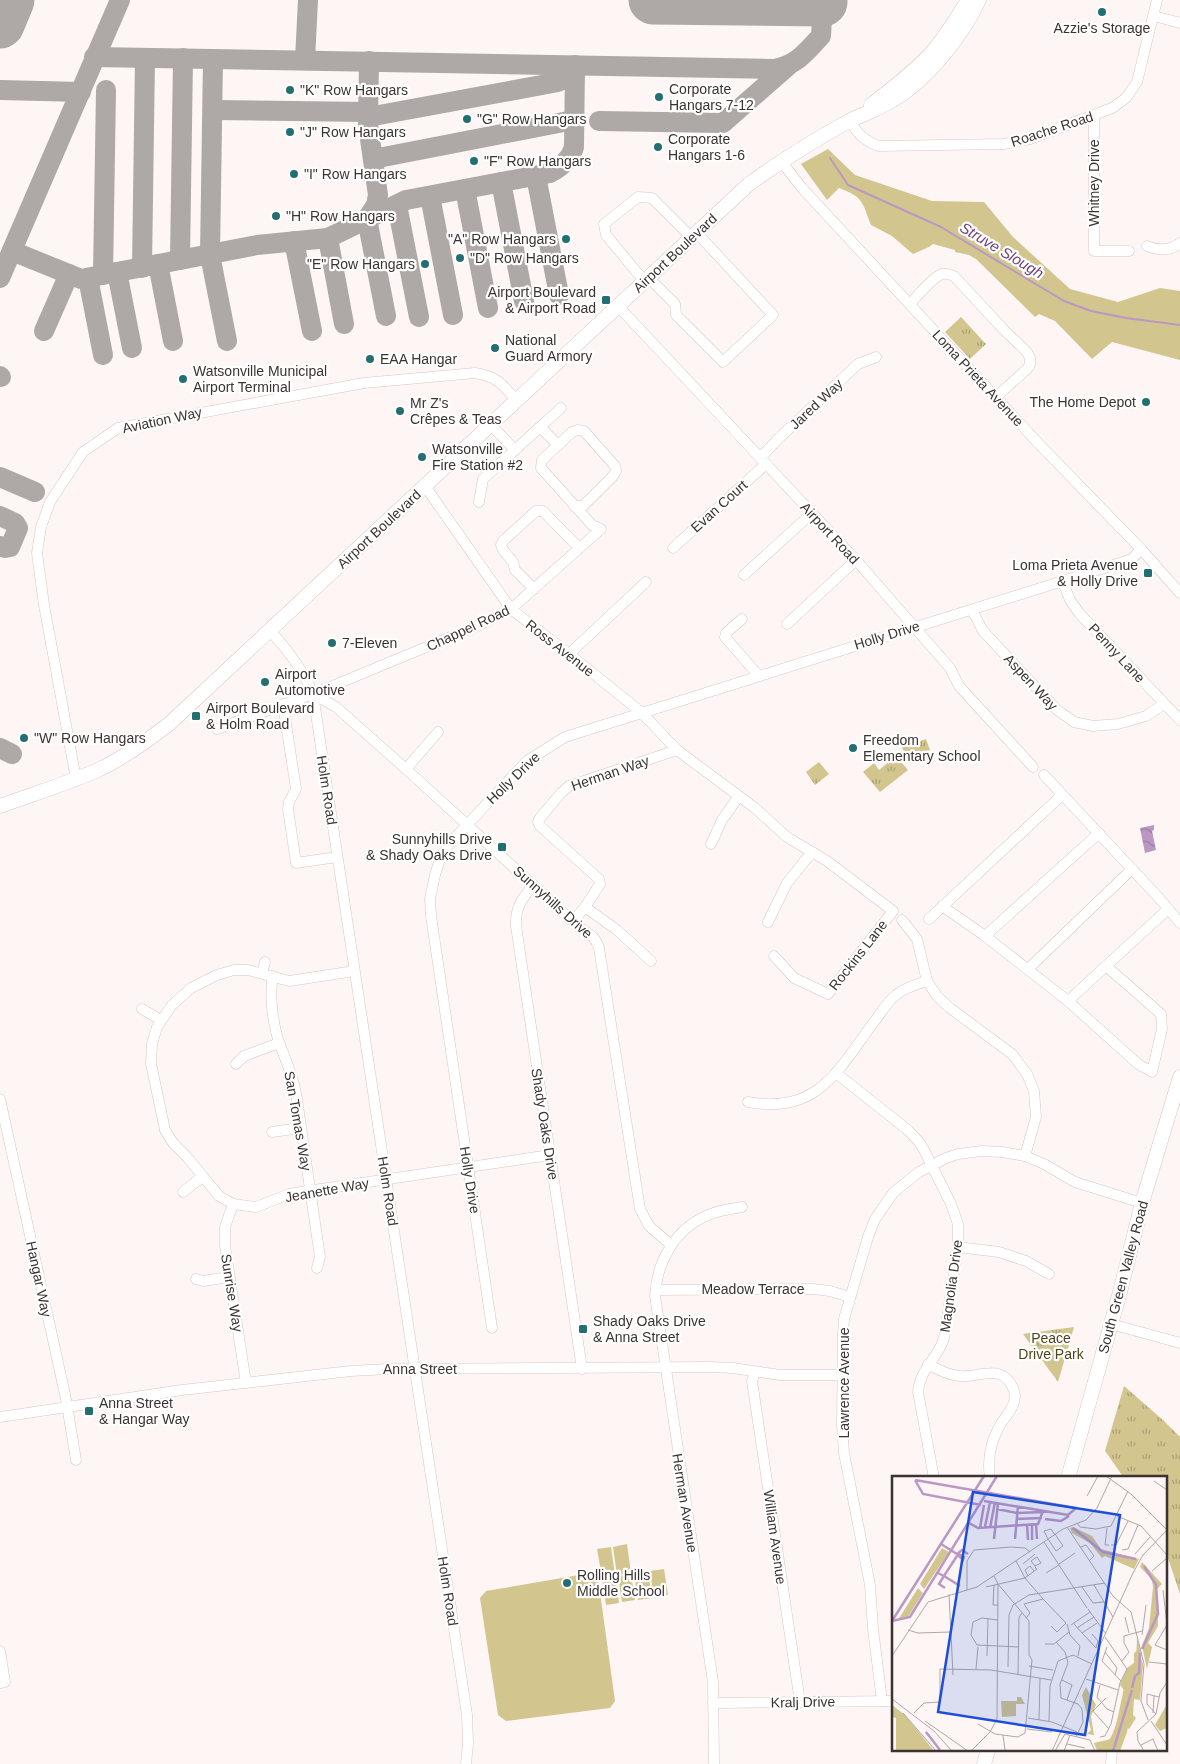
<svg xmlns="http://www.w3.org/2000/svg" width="1180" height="1764" viewBox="0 0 1180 1764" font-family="Arial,sans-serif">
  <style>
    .grass { fill: #d2c58e }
    .park { fill: url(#park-tufts) }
    .water { fill: url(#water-waves) }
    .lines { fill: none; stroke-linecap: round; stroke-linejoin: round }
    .stream { stroke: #bb97c3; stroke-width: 2 }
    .taxiway { stroke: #aea8a6; stroke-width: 20 }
    .runway { stroke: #aea8a6; stroke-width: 49 }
    .minor-casing { stroke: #d7c6c4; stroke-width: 11 }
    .major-casing { stroke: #d7c6c4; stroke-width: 15 }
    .minor { stroke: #fff; stroke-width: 10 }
    .major { stroke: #fff; stroke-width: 14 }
    .poi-dot { fill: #236e71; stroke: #fff; stroke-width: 2 }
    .labels { text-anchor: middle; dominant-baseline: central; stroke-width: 4.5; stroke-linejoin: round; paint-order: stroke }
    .poi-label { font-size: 14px; fill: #3a3332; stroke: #fff; text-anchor: start }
    .street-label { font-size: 14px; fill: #3a3332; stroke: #fff }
    .park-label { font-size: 14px; fill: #4f451a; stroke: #fff }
    .water-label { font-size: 15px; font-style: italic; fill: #6f417a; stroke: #fff }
    .inset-river { fill: none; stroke: #bb97c3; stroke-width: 2.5 }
    .inset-road { fill: none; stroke: #afa8a7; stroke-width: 1 }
    .view { fill: #1d4ed8; fill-opacity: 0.15; stroke: #1d4ed8; stroke-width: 2.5 }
    .inset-edge { fill: none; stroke: #3a3332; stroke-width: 2.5 }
  </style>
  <defs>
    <pattern id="park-tufts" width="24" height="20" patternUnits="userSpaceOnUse" patternTransform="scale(1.25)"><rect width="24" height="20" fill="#d2c58e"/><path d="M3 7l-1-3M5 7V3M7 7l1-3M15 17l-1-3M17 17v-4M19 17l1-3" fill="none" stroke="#aba175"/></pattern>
    <pattern id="water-waves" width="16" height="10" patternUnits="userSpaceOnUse" patternTransform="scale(1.25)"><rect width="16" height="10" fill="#bb97c3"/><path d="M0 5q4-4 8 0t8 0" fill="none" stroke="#997c9f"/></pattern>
  </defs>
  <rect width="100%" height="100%" fill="#fdf6f5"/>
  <g class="grass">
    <path d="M828,149l27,26 77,26 52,1 29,35 57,52 48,13 42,-14 20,3v69l-68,-18 -20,17 -37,-38 -16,-7 -4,3 -59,-58 -7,-4 -14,-3v-2l-22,-6 -4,3 -16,7 -21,-18 -21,-11c-9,-24 -8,-28 -32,-37l-12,12 -26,-36z"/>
    <polygon points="627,1544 631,1573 617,1575 613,1547"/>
    <polygon points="611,1547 615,1575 602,1577 597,1549"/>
    <polygon points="664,1569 668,1595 654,1597 650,1571"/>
    <polygon points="648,1572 652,1598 638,1600 634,1574"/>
    <polygon points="591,1573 598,1578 615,1701 610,1708 506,1721 498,1715 480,1598 486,1591"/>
    <polygon points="631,1574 635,1600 622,1602 618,1576"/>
    <polygon points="615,1576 619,1603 606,1605 602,1578"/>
  </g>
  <g class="park">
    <polygon points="961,317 986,344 970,359 945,332"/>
    <polygon points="926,739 930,750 906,758 902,747"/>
    <polygon points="896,756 908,770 880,792 863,772 874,763 879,770"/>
    <polygon points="819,762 829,774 815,785 806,772"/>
    <polygon points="1074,1327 1058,1382 1023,1334"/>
    <polygon points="1124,1386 1163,1420 1180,1437 1180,1594 1166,1552 1166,1478 1124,1478 1105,1451"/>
  </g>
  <polygon class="water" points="1154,825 1154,830 1152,831 1156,850 1145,853 1140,828"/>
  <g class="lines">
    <polyline class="stream" points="830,158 848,185 941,227 1064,301 1091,311 1126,318 1180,325"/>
    <g class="taxiway">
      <path d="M94,57l681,12c23,-5 31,-17 46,-33l2,-34"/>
      <polyline points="213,59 210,255 227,341"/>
      <polyline points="305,60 308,0"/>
      <polyline points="369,61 368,125 378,195 376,205 367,219 386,316"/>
      <polyline points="0,90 81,92"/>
      <polyline points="213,110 368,112"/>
      <polyline points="368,117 558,82 575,73"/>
      <polyline points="599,121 723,123 788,66"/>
      <polyline points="373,159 574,120"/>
      <polyline points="536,176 559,295"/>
      <polyline points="501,182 524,301"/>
      <polyline points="465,189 488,308"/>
      <polyline points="430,196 453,315"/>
      <polyline points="397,205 419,317"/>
      <polyline points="328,238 344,324"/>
      <polyline points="294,241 312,331"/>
      <path d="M12,251l69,28 176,-34 71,-7 78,-38 144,-27c11,-6 21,-14 24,-26l1,-82"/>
      <polyline points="180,260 183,58"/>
      <polyline points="158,264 173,341"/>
      <polyline points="142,268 145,58"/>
      <polyline points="117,272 132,348"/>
      <polyline points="103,275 106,90"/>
      <polyline points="0,278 120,0"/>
      <polyline points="88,278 103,355"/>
      <polyline points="44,331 69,274"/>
      <polyline points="0,376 1,377"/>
      <polyline points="0,477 35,492"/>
      <polyline points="0,516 15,523 18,528 10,547 5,548 0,546"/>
      <polyline points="0,748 12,754"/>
    </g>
    <g class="runway">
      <polyline points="653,0 823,2"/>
      <polyline points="0,24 10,0"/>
    </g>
    <defs>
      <g id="minor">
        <polyline points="1154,16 1180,23"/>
        <polyline points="1094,115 1094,251 1129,251"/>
        <path d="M850,120c7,14 14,20 28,26l126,-2 26,-5 82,-31 14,-10 11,-16 20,-82"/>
        <polyline points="781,161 802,188 1038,443 1141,549 1180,593"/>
        <path d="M1147,246c12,5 23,5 33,-3"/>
        <polyline points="649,278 675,304 676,315 723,362 773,315 697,233"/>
        <polyline points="645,282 606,235 604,224 638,197 652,198 692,238"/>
        <path d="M910,304c7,-8 23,-27 32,-30 5,-1 8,0 12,2l50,54 23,22 3,6v7l-3,4 -31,28"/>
        <polyline points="618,306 856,560 950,668 959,686 1033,767"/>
        <polyline points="491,425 515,450"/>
        <polyline points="540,427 558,445"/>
        <polyline points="760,458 779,438 858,364 876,357"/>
        <polyline points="425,486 511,609 569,654 641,712 677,750 569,786 561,793 540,818 538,822 540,826 599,879 600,884 585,907 573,921"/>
        <polyline points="479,502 483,479 561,408"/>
        <polyline points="673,548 766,464"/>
        <polyline points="744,575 812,513"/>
        <polyline points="1062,580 1070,600 1079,613 1180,720"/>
        <polyline points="534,589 515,570 513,562 503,550 501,545 503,541 536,511 543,511 579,548"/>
        <polyline points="972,610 983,631 1056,709 1074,722 1093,726 1118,724 1146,716 1164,704"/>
        <polyline points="742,619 726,633 725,637 758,675"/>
        <polyline points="787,624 856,560"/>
        <path d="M270,631c18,19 33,38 43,63l154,1021 1,29 -2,20"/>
        <polyline points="569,654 646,582"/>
        <path d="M313,694l23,13 70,62 173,158c9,6 17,10 20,21l41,261 9,17 22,19"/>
        <polyline points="283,704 296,789 289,802 288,809 296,863 337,857"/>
        <polyline points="217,729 313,694 477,626 511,609 601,529 592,525 541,468 542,460 572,432 578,430 584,431 615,466 616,471 613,476 583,506 574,506"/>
        <polyline points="677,750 755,808 787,837 827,861 893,911 828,994 794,978 774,956"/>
        <polyline points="406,769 438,732"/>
        <polyline points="1044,775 1159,898 1180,923"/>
        <path d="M76,779l-32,-174 -7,-52 4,-26 9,-25 33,-50 35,-24 246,-45 111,-10c23,4 27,11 42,28"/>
        <polyline points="711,844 722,820 739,796"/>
        <path d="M534,885c-12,13 -19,23 -18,41l66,443"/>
        <polyline points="942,906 985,936 1068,1001 1138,1064 1152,1072 1162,1029 1161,1014 1106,966"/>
        <polyline points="585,907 617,930 651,961"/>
        <polyline points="929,919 1062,795"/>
        <polyline points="902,920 917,939 927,981 937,996 950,1008 1012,1054 1027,1074 1034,1091 1036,1117 1025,1156"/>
        <polyline points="768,922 787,883 812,852"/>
        <polyline points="985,936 1099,833"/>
        <polyline points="354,969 348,972 289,981 248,970 234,970 217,975 191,988 172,1005 157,1027 152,1044 151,1064 165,1130 173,1143 187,1157 219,1196 233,1204 256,1207 289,1194 301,1192 550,1155"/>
        <polyline points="1028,969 1132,869"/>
        <polyline points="262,973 265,962"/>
        <path d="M273,976c-4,19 0,50 7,69 6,16 13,31 16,48l24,164 -3,11"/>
        <polyline points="1068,1001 1168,909"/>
        <polyline points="142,1009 161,1020"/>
        <polyline points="236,1064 244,1056 279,1043"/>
        <path d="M836,1073l73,58 10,11 5,8 27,54 7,20v23l-14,91c-6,21 -24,30 -26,54l16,86"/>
        <polyline points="0,1099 66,1399 76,1460"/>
        <path d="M748,1102c70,13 90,-32 126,-80 7,-9 13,-20 22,-27 8,-7 21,-11 31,-14"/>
        <polyline points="272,1132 300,1128"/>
        <polyline points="183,1192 202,1177"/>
        <polyline points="233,1204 225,1227 225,1246 246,1383"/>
        <polyline points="958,1247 999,1252 1026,1261 1049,1274"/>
        <polyline points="196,1279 203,1281 229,1277"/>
        <polyline points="656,1290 813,1289 830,1291 850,1297"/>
        <polyline points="1111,1324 1180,1343"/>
        <polyline points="492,1328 431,916 430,899 435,875 440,859 449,844 527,761 565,737 1098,570 1132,559 1141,549"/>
        <path d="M928,1364c10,6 21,11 32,12 18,2 38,-12 51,8 3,5 5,12 3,18 -2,8 -8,14 -12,20 -11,17 -15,36 -12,56"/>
        <polyline points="755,1372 752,1381 800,1702"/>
        <polyline points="0,1417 182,1390 351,1371 387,1369 710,1367 733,1368 780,1375 842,1375"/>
        <polyline points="0,1651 5,1682 0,1683"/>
        <polyline points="882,1701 873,1629 870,1585 844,1453 842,1424 843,1335 844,1319 868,1237 875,1219 894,1192 919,1172 946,1158 958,1154 982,1151 1002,1152 1025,1156 1044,1164 1075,1182 1142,1203"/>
        <polyline points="713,1703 894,1701"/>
        <path d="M714,1764l-1,-82 -58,-386c2,-35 20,-67 53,-81 11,-5 23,-6 34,-8"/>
        <polyline points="1111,1764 1112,1750"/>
      </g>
      <g id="major">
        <path d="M871,105c21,-17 44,-33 62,-54 13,-15 24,-33 35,-51"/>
        <path d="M0,806c33,-12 66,-22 98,-36 26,-12 49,-29 71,-46l580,-540c32,-23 65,-44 100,-63 14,-7 30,-12 44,-21 34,-20 70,-65 86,-100"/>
        <polyline points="1068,1478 1120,1292 1142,1203 1180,1077"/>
        <polyline points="984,1764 988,1750"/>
      </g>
    </defs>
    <use href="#minor" class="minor-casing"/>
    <use href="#major" class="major-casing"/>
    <use href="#minor" class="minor"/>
    <use href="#major" class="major"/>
  </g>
  <g class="poi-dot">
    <circle cx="1102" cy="12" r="5"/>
    <circle cx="290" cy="90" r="5"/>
    <circle cx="659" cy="97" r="5"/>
    <circle cx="467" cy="119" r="5"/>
    <circle cx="290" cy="132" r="5"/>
    <circle cx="658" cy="147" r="5"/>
    <circle cx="474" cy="161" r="5"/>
    <circle cx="294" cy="174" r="5"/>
    <circle cx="276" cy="216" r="5"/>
    <circle cx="566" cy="239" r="5"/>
    <circle cx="460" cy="258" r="5"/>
    <circle cx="425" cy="264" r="5"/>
    <rect x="601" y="295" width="10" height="10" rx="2.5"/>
    <circle cx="495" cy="348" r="5"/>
    <circle cx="370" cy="359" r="5"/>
    <circle cx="183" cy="379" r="5"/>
    <circle cx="1146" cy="402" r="5"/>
    <circle cx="400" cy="411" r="5"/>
    <circle cx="422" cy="457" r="5"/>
    <rect x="1143" y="568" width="10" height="10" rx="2.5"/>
    <circle cx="332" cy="643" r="5"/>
    <circle cx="265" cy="682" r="5"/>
    <rect x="191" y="711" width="10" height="10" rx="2.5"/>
    <circle cx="24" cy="738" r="5"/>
    <circle cx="853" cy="748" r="5"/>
    <rect x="497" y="842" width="10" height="10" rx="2.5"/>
    <rect x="578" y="1324" width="10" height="10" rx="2.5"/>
    <rect x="84" y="1406" width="10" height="10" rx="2.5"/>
    <circle cx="567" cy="1583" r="5"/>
  </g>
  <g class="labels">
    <g class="poi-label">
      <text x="1102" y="28" text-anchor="middle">Azzie's Storage</text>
      <text x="669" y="89">Corporate<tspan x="669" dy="16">Hangars 7-12</tspan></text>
      <text x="300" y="90">"K" Row Hangars</text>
      <text x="477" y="119">"G" Row Hangars</text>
      <text x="300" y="132">"J" Row Hangars</text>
      <text x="668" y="139">Corporate<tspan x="668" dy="16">Hangars 1-6</tspan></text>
      <text x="484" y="161">"F" Row Hangars</text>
      <text x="304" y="174">"I" Row Hangars</text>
      <text x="286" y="216">"H" Row Hangars</text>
      <text x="556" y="239" text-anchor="end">"A" Row Hangars</text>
      <text x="470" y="258">"D" Row Hangars</text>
      <text x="415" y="264" text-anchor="end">"E" Row Hangars</text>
      <text x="596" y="292" text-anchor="end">Airport Boulevard<tspan x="596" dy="16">&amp; Airport Road</tspan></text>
      <text x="505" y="340">National<tspan x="505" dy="16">Guard Armory</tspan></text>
      <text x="380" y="359">EAA Hangar</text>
      <text x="193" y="371">Watsonville Municipal<tspan x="193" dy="16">Airport Terminal</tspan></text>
      <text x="1136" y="402" text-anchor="end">The Home Depot</text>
      <text x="410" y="403">Mr Z's<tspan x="410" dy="16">Crêpes &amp; Teas</tspan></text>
      <text x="432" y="449">Watsonville<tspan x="432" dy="16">Fire Station #2</tspan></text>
      <text x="1138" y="565" text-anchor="end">Loma Prieta Avenue<tspan x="1138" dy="16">&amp; Holly Drive</tspan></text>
      <text x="342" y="643">7-Eleven</text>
      <text x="275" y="674">Airport<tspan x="275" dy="16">Automotive</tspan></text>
      <text x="206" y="708">Airport Boulevard<tspan x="206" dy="16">&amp; Holm Road</tspan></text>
      <text x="34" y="738">"W" Row Hangars</text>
      <text x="863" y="740">Freedom<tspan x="863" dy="16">Elementary School</tspan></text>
      <text x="492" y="839" text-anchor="end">Sunnyhills Drive<tspan x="492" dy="16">&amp; Shady Oaks Drive</tspan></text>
      <text x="593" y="1321">Shady Oaks Drive<tspan x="593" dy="16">&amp; Anna Street</tspan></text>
      <text x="99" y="1403">Anna Street<tspan x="99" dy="16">&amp; Hangar Way</tspan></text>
      <text x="577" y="1575">Rolling Hills<tspan x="577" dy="16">Middle School</tspan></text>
    </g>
    <g class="street-label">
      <text transform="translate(1052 129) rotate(-18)">Roache Road</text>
      <text transform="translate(1094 183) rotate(-90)">Whitney Drive</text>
      <text transform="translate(675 253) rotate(-43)">Airport Boulevard</text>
      <text transform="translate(978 378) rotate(47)">Loma Prieta Avenue</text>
      <text transform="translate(816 404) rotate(-43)">Jared Way</text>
      <text transform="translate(162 420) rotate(-12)">Aviation Way</text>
      <text transform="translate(719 506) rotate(-42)">Evan Court</text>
      <text transform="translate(379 529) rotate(-43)">Airport Boulevard</text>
      <text transform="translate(830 533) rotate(47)">Airport Road</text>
      <text transform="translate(468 628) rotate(-25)">Chappel Road</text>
      <text transform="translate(887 635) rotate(-17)">Holly Drive</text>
      <text transform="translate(560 648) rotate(38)">Ross Avenue</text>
      <text transform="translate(1117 653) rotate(47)">Penny Lane</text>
      <text transform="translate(1031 682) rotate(47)">Aspen Way</text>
      <text transform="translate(610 773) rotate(-19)">Herman Way</text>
      <text transform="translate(513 778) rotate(-44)">Holly Drive</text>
      <text transform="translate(327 790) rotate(81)">Holm Road</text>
      <text transform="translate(553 902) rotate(42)">Sunnyhills Drive</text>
      <text transform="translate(858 955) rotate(-52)">Rockins Lane</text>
      <text transform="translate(298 1121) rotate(80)">San Tomas Way</text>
      <text transform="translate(545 1124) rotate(81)">Shady Oaks Drive</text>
      <text transform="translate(470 1180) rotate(81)">Holly Drive</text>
      <text transform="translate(327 1190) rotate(-10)">Jeanette Way</text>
      <text transform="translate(388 1191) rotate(81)">Holm Road</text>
      <text transform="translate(1123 1277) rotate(-75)">South Green Valley Road</text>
      <text transform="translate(39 1279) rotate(78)">Hangar Way</text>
      <text transform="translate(951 1286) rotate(-82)">Magnolia Drive</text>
      <text x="753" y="1289">Meadow Terrace</text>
      <text transform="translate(232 1293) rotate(81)">Sunrise Way</text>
      <text x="420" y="1369">Anna Street</text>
      <text transform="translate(844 1383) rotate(-90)">Lawrence Avenue</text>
      <text transform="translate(685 1503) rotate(81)">Herman Avenue</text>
      <text transform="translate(775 1537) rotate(82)">William Avenue</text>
      <text transform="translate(448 1591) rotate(81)">Holm Road</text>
      <text transform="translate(803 1702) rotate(-1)">Kralj Drive</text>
    </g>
    <g class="park-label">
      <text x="1051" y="1338">Peace<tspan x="1051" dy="16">Drive Park</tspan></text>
    </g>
    <g class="water-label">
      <text transform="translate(1002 250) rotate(31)">Struve Slough</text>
    </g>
  </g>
  <g transform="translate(892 1476)">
    <rect width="275" height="275" fill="#fdf6f5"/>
    <path d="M181,51l19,9 9,13 38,10 -5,10 -29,-13 -3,2 -12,-15 -18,-10 -2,-5zM50,72l7,4 -25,37 -4,-5zM250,86l20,22 -5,5 1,37 -10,17 4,4 -5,22 -5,-23 7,-18 4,-41 -1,-8 -12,-12zM26,112l5,5 -15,24 -10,3zM245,161l4,17 -14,78 -7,19h-23l-3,-8 17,-4 6,-18 7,-33 12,-28zM125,221h4l4,7h-9v12l-14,1 -1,-16h16zM0,229l13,10 29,36h-38v-33l-4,-1z" fill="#d2c58e"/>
    <path d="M247,173l4,16 -3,35 -6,-1 -1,16 3,3 -7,11 -9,-7 -9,29h-11l-3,-8 6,2 5,-3 9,-16 7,-36 -4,-5 7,-17 7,-5v-10zM194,211l10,18 -5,11 3,19 -7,-1 4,-4 -9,-35zM275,228v24l-7,3 -5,-6z" fill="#d2c58e"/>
    <path class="inset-river" d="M23,4l8,14 58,11M23,4l161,28M92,25l84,14 8,-7M105,33l20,4M125,37l26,-1M124,43l26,-1M153,43l16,2 8,-5M77,47l9,5 60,-4 5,-13M135,48l1,16M140,48v16M144,48l1,15M93,51l5,-25M88,52l4,-23M98,52l5,-26M181,52l30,24 33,7M102,63l4,-36M123,63l3,-33M49,68l16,10M67,78l5,3 -1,3 -6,-6 5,-4 6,4M46,97l6,3 13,-20M53,112l-6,-4 5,-8 16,10M0,145l18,-4 87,-141M0,145l92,-145M250,173l16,-35 -2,-29 -12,-19M240,212l3,-12 4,-3 1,-20M34,256l14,18M221,275l19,-61"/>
    <path class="inset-road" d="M214,0l25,18 36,36M262,5l13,9M195,20l11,-20M225,40l24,10 26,29M185,47l3,4 16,2 15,-3 17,-35M175,51l46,69 18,16 13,52 -3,37 7,19M215,52l-2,17h4M156,63l8,12 7,-5 -8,-12M156,63l-4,-8 7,-2 4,6M152,66l43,66M219,69h5l12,-24M189,71l5,-2 8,11 -5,5M230,74l6,-1 10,-24M243,78l15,-17M124,85l9,17 18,21 -19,5 6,9 -4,5M131,88l12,-10M167,88l16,-11M260,95l15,-13M154,97l13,-8M136,100l-3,-6 5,-4 4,5M106,108l31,37v34l3,5M102,109l-1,20h5M202,109l19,32M94,111l39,-9 12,-9h-1l-1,-3 -4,-5 6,-4 4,6 -6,3M190,111l11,16 11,-1M75,114v-29l7,-11 37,-3 14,1 5,4M271,114l4,34M57,118l4,81M151,123l23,24 -9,9 -6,-6M196,133l18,25M233,141l4,16M106,144l-16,-2 -9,4 -2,13 6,10 42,2M181,147l23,25 2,-7 -6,-7M175,148l3,11 10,11 -2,10M179,149l19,-13M275,149l-12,20 12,5M185,152l17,-11M16,154l10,3 33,-1M190,157l15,-10M250,159l4,-30M164,166l9,10 3,11 -8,21 1,14 17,6 4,5 1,13 -7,15M153,168h9l15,-12M215,171l-5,14 19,20M213,176l12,16 -2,7M0,180l36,-54 49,-15 86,-58 23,-9 11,-12 15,-32M95,180l1,-37M230,185l7,-9 -5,-9v-7l18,-5M257,186l18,2M137,190l24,4M116,191l1,-52 4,-10 16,-10 76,-12M84,193l2,-22M126,198l1,-57 3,-4M194,203l32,11M170,204l10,5 -5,15M208,209l-3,12 10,12 7,3M214,222l-13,13 16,18M0,223l42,32 18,20M11,237l33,38M22,237l10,-10 16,-1v-33l51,1 60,10M261,237l1,-17M264,238l4,-21 7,-11M264,238l-9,-10v-10l12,3M136,242l24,4 25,10M147,244l1,-42M33,245l43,30M157,245l1,-35 8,-25 15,-6 19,9M259,245l16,24M86,248l17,10 23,3 7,-4 7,-73M135,253l25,3M111,259l2,15M208,261l5,-1 6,-12 9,-41 7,-14 -22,-32M175,268l18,4M249,269l12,-6 5,12M79,275l19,-19 7,-13 1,-135 -4,-8M160,275l81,-178 10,-18 24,-25M163,275l10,-17 25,6 5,11M172,275l6,-16M252,275l-6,-10 -1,-9 19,-18"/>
    <path class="view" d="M81,16l147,23 -35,220 -147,-23z"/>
    <rect width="275" height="275" class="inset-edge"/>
  </g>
</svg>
